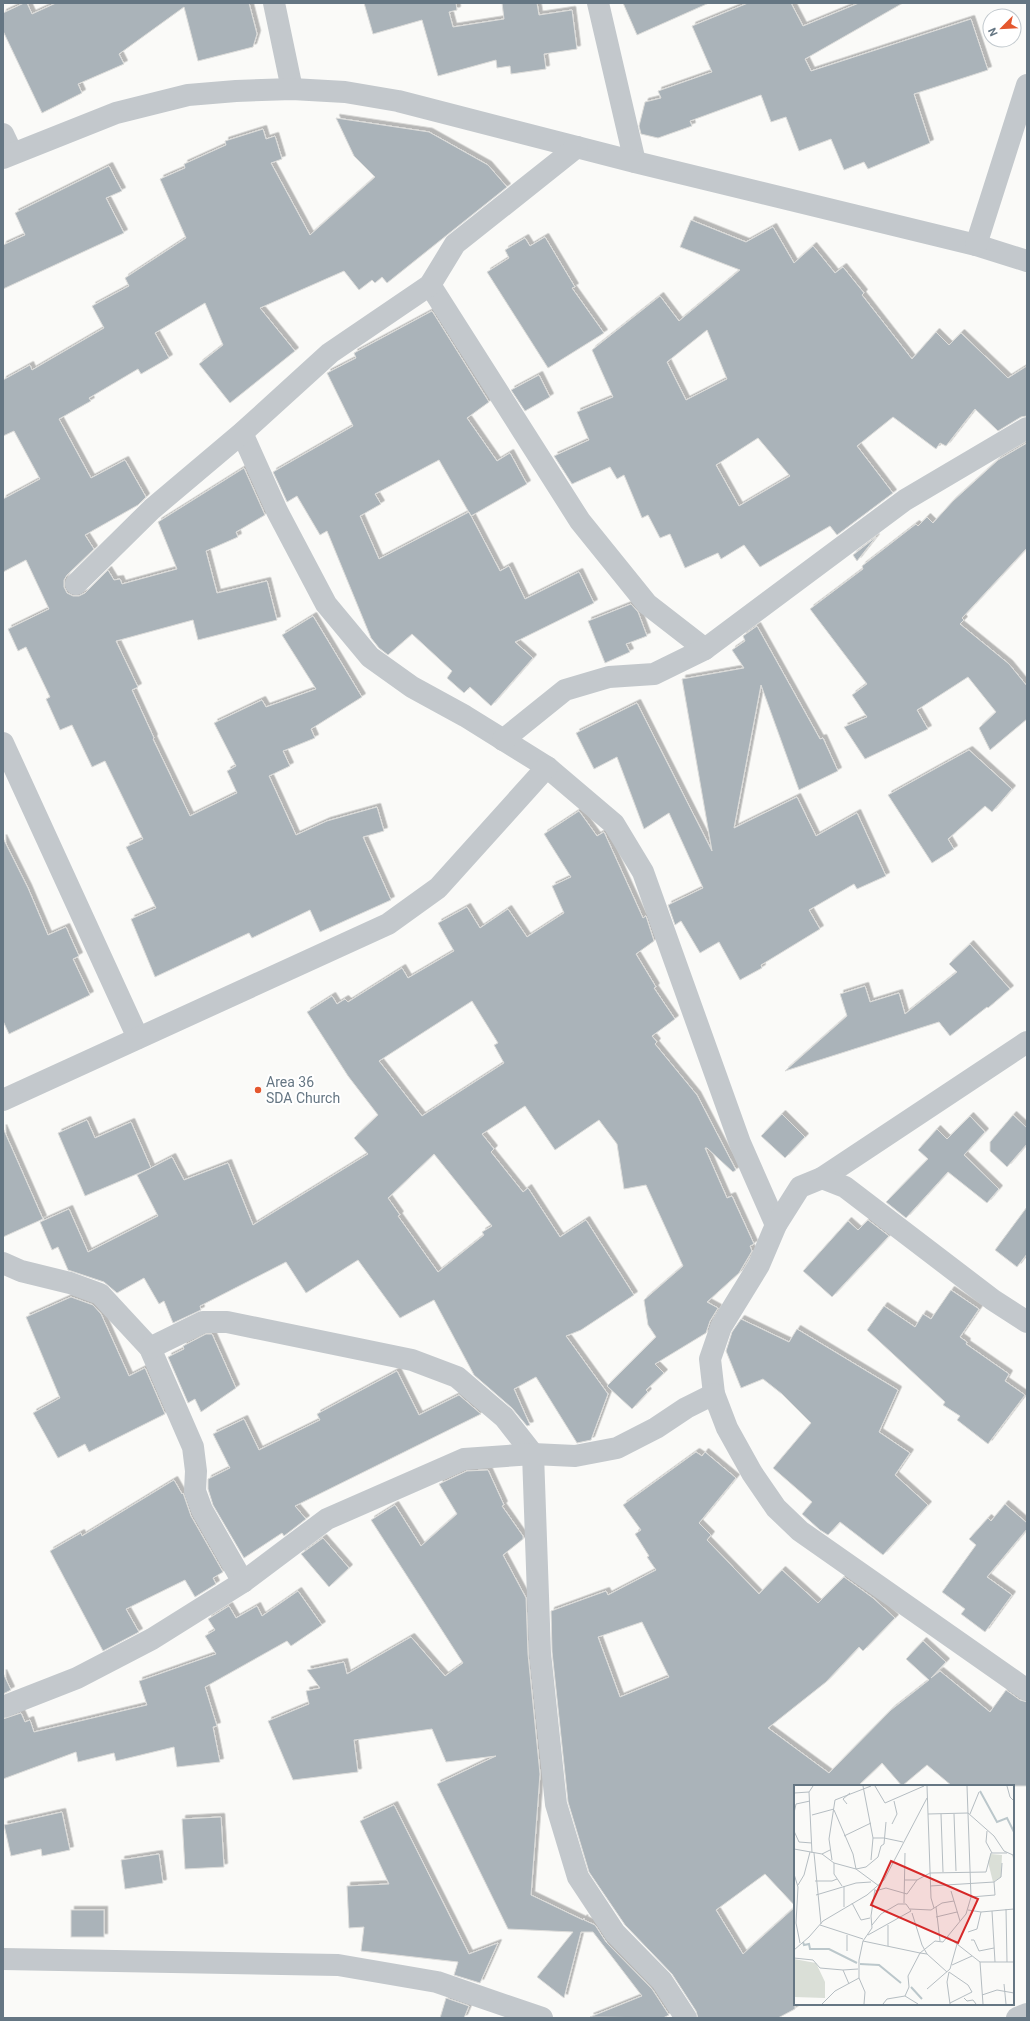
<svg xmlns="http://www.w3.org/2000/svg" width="1030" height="2021" viewBox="0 0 1030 2021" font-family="Roboto,sans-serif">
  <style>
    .building { fill: #aab3b9; stroke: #dcdcda; fill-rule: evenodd; filter: url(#shadow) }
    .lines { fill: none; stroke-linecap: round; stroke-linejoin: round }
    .minor { stroke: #c3c8cc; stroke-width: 22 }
    .poi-dot { fill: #e4572e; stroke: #fff; stroke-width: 1.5 }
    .labels { text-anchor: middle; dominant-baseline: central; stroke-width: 4; stroke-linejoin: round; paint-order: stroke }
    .poi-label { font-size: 14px; fill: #657683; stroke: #fff; text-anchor: start }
    .inset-river { fill: none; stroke: #bbc7cb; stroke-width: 2 }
    .inset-road { fill: none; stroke: #b5bdc2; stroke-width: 1 }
    .view { fill: #d62828; fill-opacity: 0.15; stroke: #d62828; stroke-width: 2 }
    .inset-edge { fill: none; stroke: #657683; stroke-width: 2 }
  </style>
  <defs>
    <filter id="shadow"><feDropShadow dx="3.5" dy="-3.5" stdDeviation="0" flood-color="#0004"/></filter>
  </defs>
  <rect width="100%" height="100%" fill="#fafaf8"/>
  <g class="building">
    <polygon points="24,3 27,3 32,14 56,3 249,3 257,34 253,47 198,61 184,7 119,54 124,64 78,84 82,93 42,113 3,31 3,13"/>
    <polygon points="364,3 456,3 457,10 449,12 453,27 504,19 502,3 537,3 539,15 572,10 577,49 544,54 546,69 511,74 510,66 497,68 496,60 438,76 422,20 373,34"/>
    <polygon points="623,3 709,3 637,35"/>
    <polygon points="748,3 791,3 803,26 859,3 903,3 805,59 811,71 971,19 988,70 914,94 930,143 868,169 864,162 844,170 831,139 799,151 786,117 771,122 761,95 690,121 692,126 658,138 641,134 639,126 645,102 661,98 658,91 712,72 692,26"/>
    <polygon points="336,118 429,132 488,165 507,187 387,283 382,277 375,283 372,280 359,290 344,271 260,308 295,351 230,403 199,364 223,345 205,303 155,333 169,358 141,374 138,369 89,398 91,401 59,419 91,478 125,460 146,497 138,505 85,535 94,549 67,575 64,580 64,587 67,593 73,596 79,596 85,593 108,570 114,580 120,579 122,584 177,569 158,522 244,468 265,515 236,532 238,537 206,551 217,593 267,581 277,620 198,640 193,620 116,641 138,687 132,690 154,738 153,739 190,816 237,793 227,771 236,766 214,723 262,700 266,707 316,689 282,635 313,616 362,697 311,729 315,738 283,751 290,766 269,776 296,835 327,821 377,807 384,831 363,837 391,900 320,932 310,910 252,938 249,933 155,977 131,919 156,908 126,847 143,839 105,761 92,767 72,725 60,730 46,699 50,697 26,647 18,651 8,629 49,609 26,560 3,572 3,499 40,479 14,431 3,436 3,380 30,365 32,370 104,328 92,306 129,286 125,278 186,238 160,179 185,168 184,164 226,145 225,141 263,129 266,139 275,136 282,159 271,163 310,235 375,177 354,156"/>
    <polygon points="109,166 122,191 106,198 124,233 3,289 3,245 25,235 15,213"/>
    <path d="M691,220l55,22 27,-15 21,36 19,-17 22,27 8,-6 21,26 -2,2 50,64 24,-27 13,13 12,-12 47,45 19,-12v50l-6,1 -23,14 -23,-22 -29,37 -6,-3 -4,6 -43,-32 -36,29 36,47 -56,42 -7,-9 -70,41 -16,-22 -23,14 -3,-6 -33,15 -15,-34 -10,4 -12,-23 -6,3 -18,-43 -7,4 -7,-12 -38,17 -18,-28 35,-16 -12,-28 36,-15 -21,-47 68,-54 19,25 61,-51 -60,-23zM707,330l20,49 -41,21 -19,-38zM758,438l32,38 -51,30 -23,-41z"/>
    <polygon points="545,237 575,287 572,288 604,333 548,368 487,272 509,258 505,250 525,238 530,246"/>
    <polygon points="432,311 489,402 467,418 497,461 510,453 527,484 471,516 439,460 375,494 381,504 360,516 379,559 469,512 500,571 509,566 525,599 579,572 594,603 515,642 533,658 491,706 470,687 464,693 447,678 452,671 412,634 388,655 379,648 371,638 327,531 320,535 297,496 287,502 273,472 353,426 327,373 356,358 354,353"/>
    <polygon points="539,375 550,397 525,411 511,390"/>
    <polygon points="1027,443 1027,548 962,618 964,620 960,624 1009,664 1027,686 1027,719 990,750 979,728 996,712 968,677 917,710 928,729 865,759 844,727 867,717 852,695 867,684 810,609 863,569 862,566 916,524 918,526 927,517 933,523 953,501 998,460"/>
    <polygon points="876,537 857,561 853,555"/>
    <polygon points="631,604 638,612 647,636 626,644 630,652 605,663 588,621"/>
    <polygon points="757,626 820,739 823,738 838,771 799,790 761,685 734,828 797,797 816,836 857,813 886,876 857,889 854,884 809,910 820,929 761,965 762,968 740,980 719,942 700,953 681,921 675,925 668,905 703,888 669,813 644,829 617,757 594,769 576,733 637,703 712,851 682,679 744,668 732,650 745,641 743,636"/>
    <polygon points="969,750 1012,789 992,812 985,806 948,839 954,849 932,863 888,795"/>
    <path d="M579,811l18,25 7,-4 39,86 3,-2 8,25 -18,13 20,33 -2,1 21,31 -23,17 5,6 -2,2 42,51 39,75 -3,2 -26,-24h-2l22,50 5,-2 22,48 -4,2 2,5 -13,22 -32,29 11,6 -8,13 -4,12 -51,31 9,9 -18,17 2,2 -16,17 -25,-23 49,-49 -8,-12 -4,-25 39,-34 -37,-81 -22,4 -7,-45 -18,-24 -44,30 -30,-44 -43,28 12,15 -3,3 32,40 5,-4 32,49 26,-17 48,75 -53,35 -15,6 42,58 -17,46 -14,3 -41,-66 -22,12 16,36 -3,1 -15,-18 -38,-33 -40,-75 -34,18 -42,-58 -52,33 -20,-31 -86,44 1,4 -28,13 -9,-22 -5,3 -15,-26 -27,15 -13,-11 -36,-12 -10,-23 -6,3 -12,-28 29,-13 19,43 70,-36 -21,-41 35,-18 12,23 44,-17 25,62 115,-71 -14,-16 24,-23 -30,-39 -41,-64 25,-16 5,8 8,-5 3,3 54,-34 6,10 46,-27 -16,-28 29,-16 13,21 28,-19 19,28 37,-24 -12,-27 19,-9 -27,-43zM472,1001l26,42 -4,2 10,18 -82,53 -43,-55zM434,1154l58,72 -10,6 2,3 -46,37 -40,-56 2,-1 -12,-17z"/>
    <polygon points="3,838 28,888 48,935 66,927 79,956 73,959 90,995 9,1034 3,1021"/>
    <polygon points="970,944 1010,989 988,1008 987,1007 950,1036 939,1022 785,1071 847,1016 840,994 865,986 870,1002 899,993 905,1014 957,972 949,964"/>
    <polygon points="782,1114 805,1137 785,1158 761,1136"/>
    <polygon points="1013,1115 1027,1128 1027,1144 1007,1167 990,1151 990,1142"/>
    <polygon points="970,1116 985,1132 964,1155 999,1189 987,1203 948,1172 906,1218 886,1202 928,1159 918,1150 937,1129 947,1139"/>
    <polygon points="87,1120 95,1138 131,1122 151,1168 85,1196 58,1133"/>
    <polygon points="3,1128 43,1219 3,1237"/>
    <polygon points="1027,1207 1027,1254 1017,1267 995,1250"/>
    <polygon points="868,1220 889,1236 832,1297 803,1271 848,1221 858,1230"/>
    <polygon points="951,1290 979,1309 960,1337 967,1342 966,1344 1009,1374 1005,1381 1025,1395 988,1444 957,1420 960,1416 943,1405 945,1402 867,1330 884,1306 915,1327 923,1314 931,1319"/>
    <polygon points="71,1297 93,1305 101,1314 129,1376 145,1368 165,1414 89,1452 85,1444 58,1458 33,1413 60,1398 26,1317"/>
    <polygon points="741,1319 789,1342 797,1329 898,1390 879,1432 910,1453 895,1475 928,1505 883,1555 840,1522 828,1535 820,1530 802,1514 812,1502 773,1468 811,1423 782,1394 763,1379 741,1388 726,1351 732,1332"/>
    <polygon points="206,1334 212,1334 236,1388 201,1412 195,1399 188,1403 168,1357 184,1349 183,1346"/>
    <polygon points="397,1371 419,1415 459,1395 481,1414 295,1506 306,1519 284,1536 282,1533 244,1558 213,1505 208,1489 208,1479 230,1468 213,1434 244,1419 259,1450 320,1420 317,1414"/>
    <path d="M696,1452l6,4 3,-4 31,26 -37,45 12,12 -4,5 52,54 23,-24 36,33 26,-26 29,21 22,20 -32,33 -4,-4 -33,35 -58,46 61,45 62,-63 38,-30 -23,-21 17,-18 23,21 -15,16 9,-7 50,41 16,-22 14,10 7,2v84h-75l-25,-21 -25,21 -20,-23 -24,23h-63v120l-30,-32 -49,36 27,44 52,-47v102l-17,9h-80l-2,-7 -24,-37 -47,-49 -36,-53 -21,-70 -16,-150 -1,-41 55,-20 2,4 48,-25 -9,-13 2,-1 -14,-22 6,-4 -18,-25zM642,1622l27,55 -49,20 -22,-60z"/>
    <polygon points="488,1470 504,1505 502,1506 523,1536 523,1539 503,1555 526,1598 528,1654 540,1774 531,1895 583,1920 584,1918 584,1920 595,1925 606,1942 652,1989 669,2015 663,2018 590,2017 642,1996 593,1932 581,1932 564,1998 537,1977 573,1932 508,1929 437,1784 496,1756 446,1762 432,1729 354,1740 358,1772 293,1780 268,1721 309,1704 306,1691 320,1688 307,1670 344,1662 347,1674 411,1637 445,1676 463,1663 371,1520 395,1505 421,1546 457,1514 439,1484 467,1471"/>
    <polygon points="174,1480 182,1494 183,1493 191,1516 223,1572 213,1578 216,1584 195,1597 185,1580 126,1609 139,1632 103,1651 50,1551 81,1533 82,1536"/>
    <polygon points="1005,1504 1027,1523 1027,1529 987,1577 1012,1595 985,1632 961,1614 965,1609 942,1592 976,1545 969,1539 988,1518 991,1521"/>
    <polygon points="323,1538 349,1568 329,1587 301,1554"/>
    <polygon points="298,1591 322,1625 291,1646 287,1641 205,1687 217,1726 213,1727 220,1762 177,1767 174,1747 116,1761 114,1753 78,1762 76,1752 3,1779 3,1719 21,1713 25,1722 30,1720 34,1732 147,1705 139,1681 216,1654 205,1636 215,1630 208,1619 229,1606 236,1618 257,1606 262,1616"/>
    <polygon points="3,1673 11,1690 3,1694"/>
    <polygon points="394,1805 469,1954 498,1943 480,1983 454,1975 458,1962 361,1951 364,1927 349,1928 347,1886 389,1884 360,1821"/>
    <polygon points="62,1812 70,1850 42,1856 41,1849 11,1856 4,1825"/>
    <polygon points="221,1817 224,1867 185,1869 182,1819"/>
    <polygon points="159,1854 163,1883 125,1889 121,1860"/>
    <rect x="71" y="1910" width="33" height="27"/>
    <polygon points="446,1998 469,2006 464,2018 440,2018"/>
  </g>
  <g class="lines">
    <g class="minor">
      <polyline points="274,3 292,89"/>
      <polyline points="598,3 635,162"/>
      <polyline points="3,134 12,153"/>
      <polyline points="3,158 116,113 188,95 236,91 292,89 345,92 398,101 635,162 976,245 1027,261"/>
      <polyline points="976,245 1027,85"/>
      <polyline points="430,285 580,521 647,604 705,649"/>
      <polyline points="242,433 277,511 326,604 370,657 412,687 465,716 547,767 614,824 643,872 740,1143 776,1225"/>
      <polyline points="76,584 152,509 242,433 330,353 430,285 455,244 577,147"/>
      <polyline points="503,740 565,690 609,677 654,674 705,649 905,500 1027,428"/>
      <polyline points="3,743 138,1038"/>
      <polyline points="3,1100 388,924 438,888 547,767"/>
      <polyline points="822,1178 1027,1042"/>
      <polyline points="3,1263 21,1271 70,1283 100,1294 150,1348 193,1447 196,1471 195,1491 202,1510 243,1582"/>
      <polyline points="1027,1322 993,1300 845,1187 822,1178 800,1187 776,1225 759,1265 721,1327 710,1359 714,1394 727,1428 752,1473 776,1508 800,1531 1027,1690"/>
      <polyline points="150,1348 203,1322 227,1322 412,1360 457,1377 504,1417 533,1454 540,1653 556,1804 578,1877 615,1933 662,1981 686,2018"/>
      <polyline points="3,1707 77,1678 152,1639 243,1582 327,1519 464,1459 533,1454 575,1456 617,1448 656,1428 686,1408 714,1394"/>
      <polyline points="3,1959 338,1965 437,1982 542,2018"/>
      <polyline points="1017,2018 1027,2014"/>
    </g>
  </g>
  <circle class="poi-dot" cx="258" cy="1090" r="4"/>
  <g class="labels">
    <g class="poi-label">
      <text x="266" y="1082">Area 36<tspan x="266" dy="16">SDA Church</tspan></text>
    </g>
  </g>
  <g transform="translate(794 1785)">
    <rect width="220" height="220" fill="#fafaf8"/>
    <path d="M197,69l11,1 -1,22 -8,5 -5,-20zM0,174l22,4 9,19v16l-31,-1z" fill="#dadfd7"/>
    <path class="inset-river" d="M186,6l17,31 10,-4 7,14M9,157l1,3 5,-1 1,5h19l28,14M66,179l19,1 22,18M117,202l11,12"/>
    <path class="inset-road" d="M69,1l10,52 -2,22M81,1l10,17 39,-17M133,1l4,112 3,10M213,1l3,11 4,4M0,8l15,-1M53,19l-4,-5 7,-6M40,25l19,44 3,15 10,-2 12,-10 3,-11 3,-2 2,-22M0,28l2,-9 14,-3M134,29l40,-1 26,23 10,15 9,4 1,6M147,29l2,58M160,29l2,57M176,29l9,-22M18,30l22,-6M98,39l5,-10 -3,-13M0,46l5,11 13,1M193,46l-1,11 6,11M50,51l27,-13M79,53h11l19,4M0,64l28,5 8,-4M18,68l-3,-61 4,-6M20,68l7,71M28,69l12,9 22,6 23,17M38,75l-3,-21 6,-39 36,-14M40,78v11l8,12M0,89l4,13 -2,36 4,20M111,95h12l13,-7 56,-1 5,-19h16M21,96h17l5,-2M4,100l6,-10 6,-23M50,101v21M136,101l64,-4 7,-5 1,-14M81,106l11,-3 21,6 10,-14M157,106l9,30M22,110l40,-12 15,-1M177,112l24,-2 -1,-13M58,118l9,17 9,-2M110,118l1,-50M142,122l4,34M116,124l21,1 11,-7 12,-2M212,124l1,53M174,125l13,2 33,-3M198,126l3,51M118,128l10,32 5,9 20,18M142,132l21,-5M26,140l43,14M174,147l9,-3 4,-17M74,150l43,-24 -5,-7h-8l-17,10 -9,11M154,152l32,25h34M177,155h3l5,11 15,-3M69,156l57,12 15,-12 8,1 23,-28 5,-17 -4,-111M94,161v-21M0,165l15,-13 14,-16 44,-26 17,-15 43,-82M53,166v-16M0,173l19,2 7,8 23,2 15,-1M186,177l3,42M158,180l20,-9M49,185l6,14M155,187l19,13 4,7 -22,11M155,187l-2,10 3,22M210,199l2,20M133,204l23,-20 7,-25M188,210l15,-5 17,3M111,211l13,8M170,213l3,3 6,-1 3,4M28,219l13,-13 24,-13M70,219l1,-12 -6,-14v-18l4,-19 9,-13 -1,-12 4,-27M89,219l4,-5 18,-3 4,-9 -1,-11 12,-23 7,1"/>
    <path class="view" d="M97,76l87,38 -20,44 -87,-38z"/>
    <rect width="220" height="220" class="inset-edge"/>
  </g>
  <rect width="1030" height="2021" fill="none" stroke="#657683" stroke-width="8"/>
  <g transform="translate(1002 28) rotate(246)"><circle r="19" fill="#ffffff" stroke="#c1c8cd"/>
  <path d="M0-3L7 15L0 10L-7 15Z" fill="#e4572e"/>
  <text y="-6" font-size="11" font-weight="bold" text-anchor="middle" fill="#657683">N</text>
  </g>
</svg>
